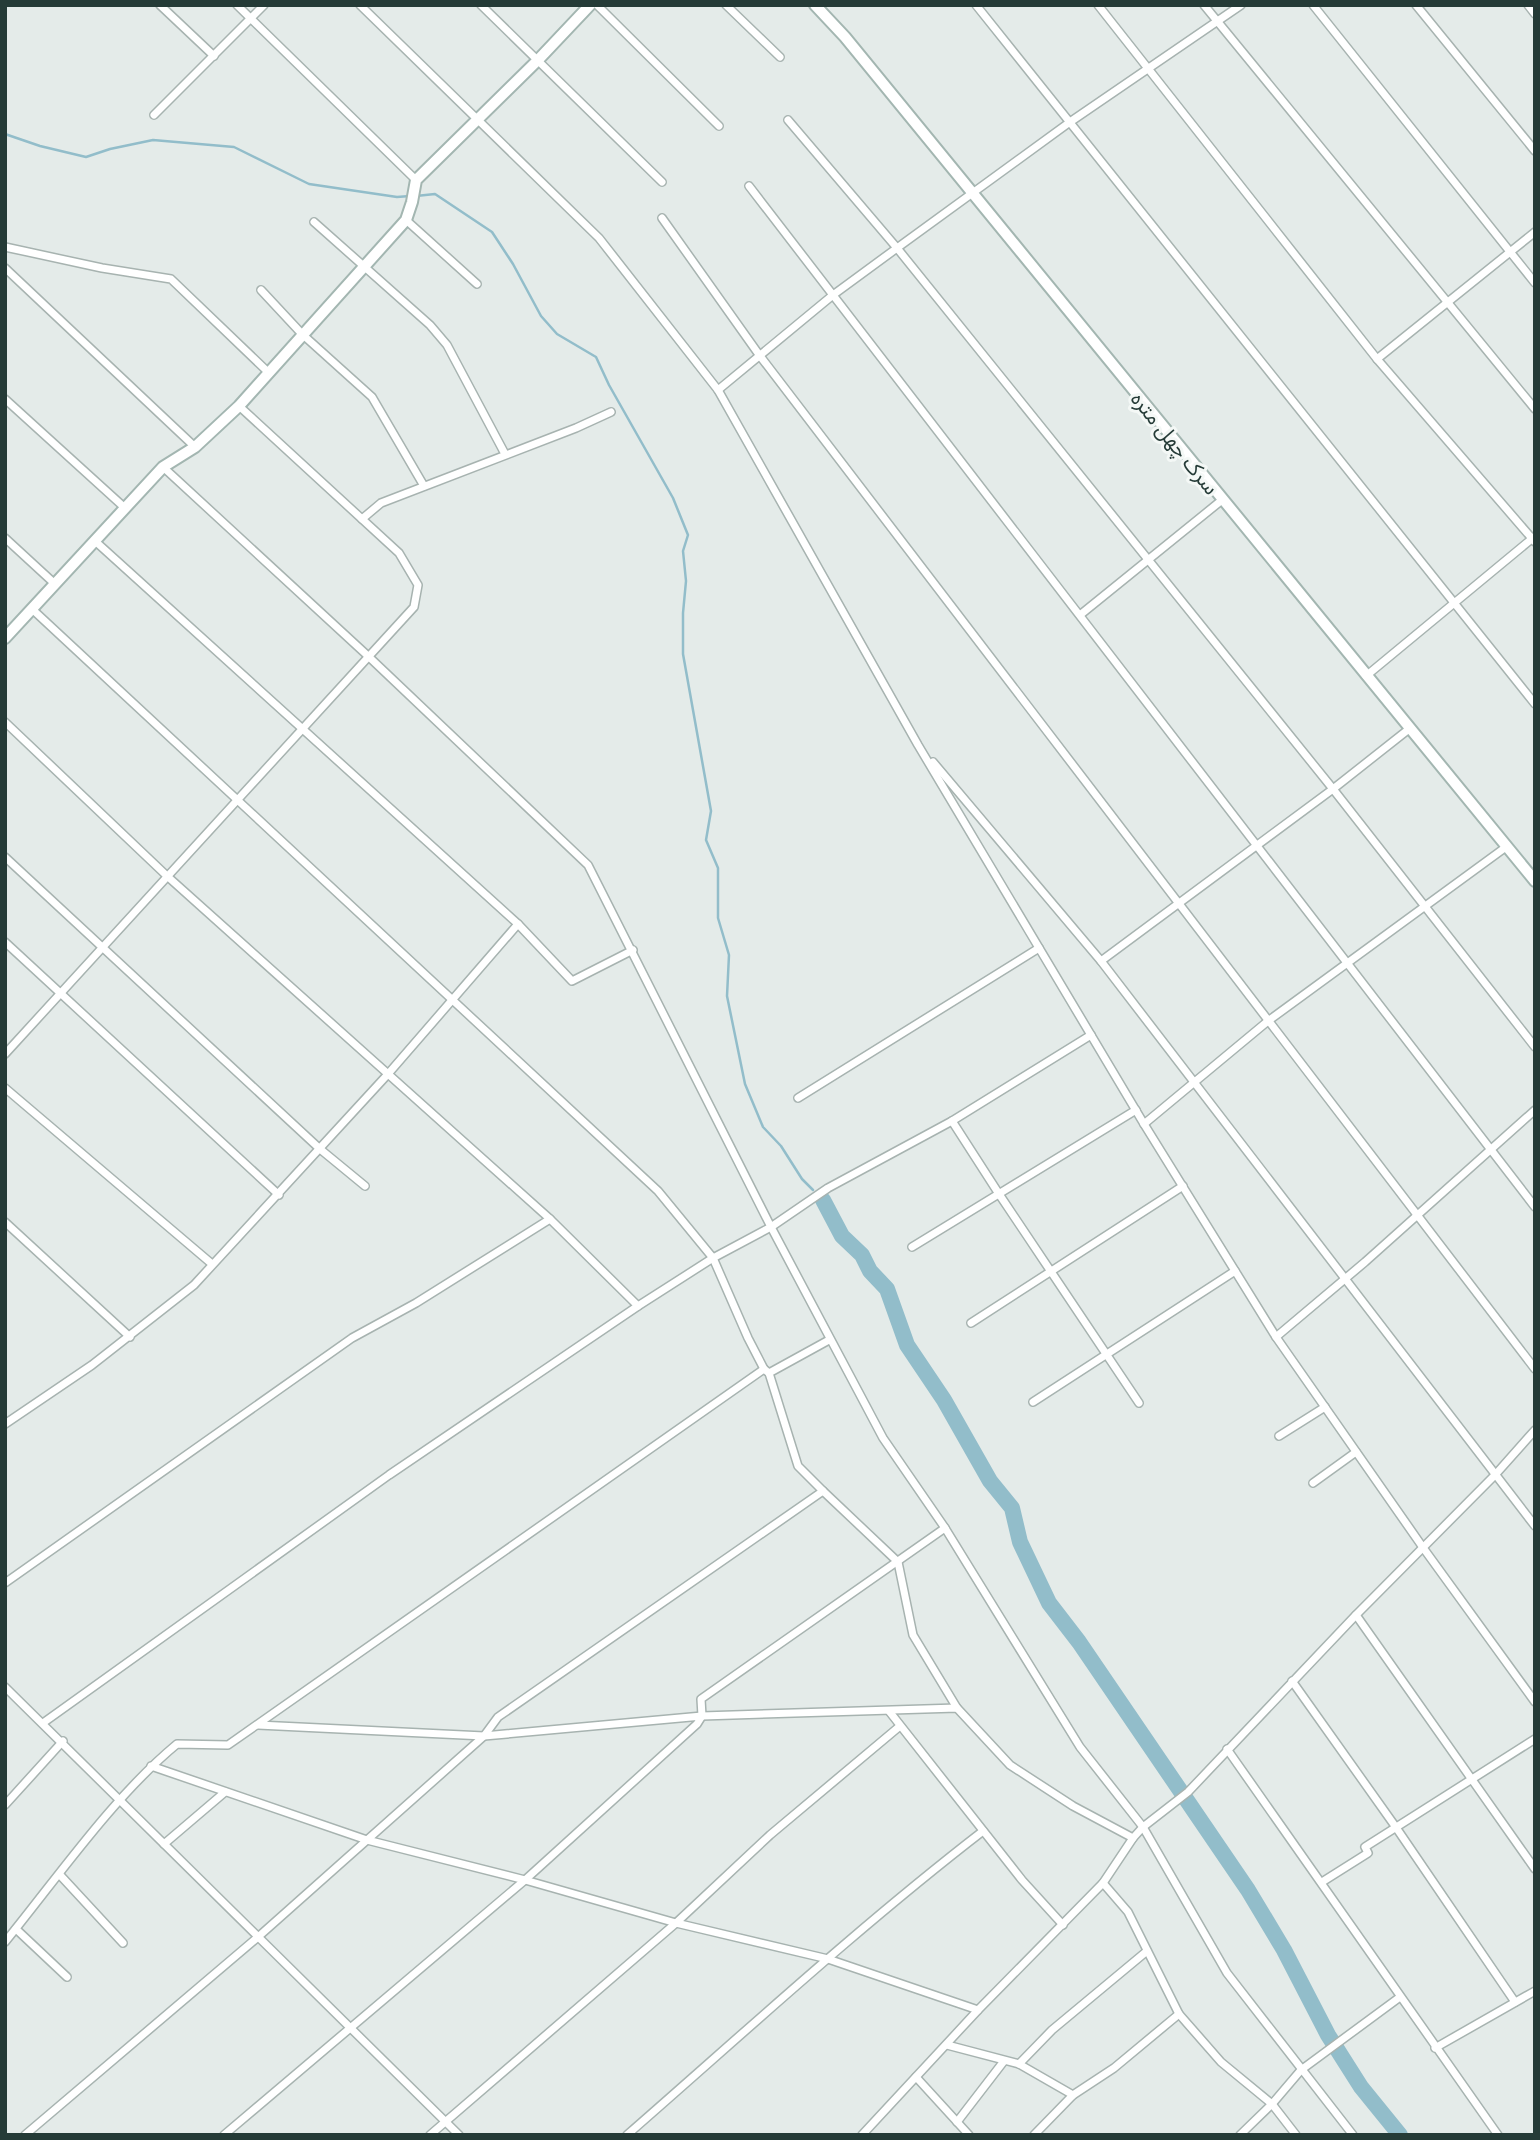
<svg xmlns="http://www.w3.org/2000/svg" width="1540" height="2140" viewBox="0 0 1540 2140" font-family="Cabin,'Noto Sans Arabic',sans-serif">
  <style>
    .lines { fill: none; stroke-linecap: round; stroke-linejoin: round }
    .stream { stroke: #92bdca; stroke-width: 2.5 }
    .river { stroke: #92bdca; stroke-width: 16 }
    .street-casing { stroke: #a7b3b0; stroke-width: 10 }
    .secondary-casing { stroke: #a3b6b1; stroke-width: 14 }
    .street { stroke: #fff; stroke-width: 7 }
    .secondary { stroke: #fff; stroke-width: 10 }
    .labels { text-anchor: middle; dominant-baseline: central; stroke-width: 6; stroke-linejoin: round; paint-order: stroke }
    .street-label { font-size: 21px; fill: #253b37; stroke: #f4f8f6 }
  </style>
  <rect width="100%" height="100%" fill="#e4ebe9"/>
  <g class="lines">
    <g class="stream">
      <polyline points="5,134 40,146 86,157 110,149 153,140 234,147 309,184 397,197 410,196"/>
      <polyline points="416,196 435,194 492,232 513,264 541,316 557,334 596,357 609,385 673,498 688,535 683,551 686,581 683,613 683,654 711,811 706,840 718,868 718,918 729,955 727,996 745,1084 763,1127 781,1146 802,1179 813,1190"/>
    </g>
    <polyline class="river" points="823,1200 842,1236 862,1255 870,1271 887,1289 907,1345 944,1400 990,1481 1012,1508 1020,1542 1049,1603 1079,1642 1248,1890 1284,1950 1328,2035 1361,2087 1400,2135"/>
    <defs>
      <g id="street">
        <polyline points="160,5 214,56"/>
        <polyline points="237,5 416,180"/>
        <polyline points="360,5 599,238 718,390 918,745 1144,1124 1276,1337 1424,1549 1535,1702"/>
        <polyline points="481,5 662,182"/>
        <polyline points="597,5 719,126"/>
        <polyline points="726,5 780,57"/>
        <polyline points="976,5 1535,704"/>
        <polyline points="1098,5 1377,359 1535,542"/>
        <polyline points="1204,5 1535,409"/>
        <polyline points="1313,5 1535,283"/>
        <polyline points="1416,5 1535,151"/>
        <polyline points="1528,5 1535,14"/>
        <polyline points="154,115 264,5"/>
        <polyline points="788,120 897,248 1333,789 1535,1047"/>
        <polyline points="749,186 1535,1207"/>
        <polyline points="662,218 760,356 1535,1369"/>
        <polyline points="406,220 477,284"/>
        <polyline points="314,222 430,325 447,345 505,454"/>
        <polyline points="5,247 102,268 171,279 268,372"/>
        <polyline points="5,268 195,447"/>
        <polyline points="261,290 302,334 372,397 424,486"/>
        <polyline points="1377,359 1535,232"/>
        <polyline points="718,390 833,295 897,248 1070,122 1241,5"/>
        <polyline points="5,399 125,508"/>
        <polyline points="163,467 368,656 588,865 771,1227 883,1438 945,1528 1080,1747 1143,1827 1227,1973 1353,2135"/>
        <polyline points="362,519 381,503 576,428 611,412"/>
        <polyline points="5,538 55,584"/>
        <polyline points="95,541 518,924 572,981 633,950"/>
        <polyline points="32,609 658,1191 713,1258 748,1338 764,1369"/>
        <polyline points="1080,615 1222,500"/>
        <polyline points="1366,676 1534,537"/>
        <polyline points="5,722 167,876 550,1219 638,1306"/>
        <polyline points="933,762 1101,961 1535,1526"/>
        <polyline points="5,857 320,1149 365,1186"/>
        <polyline points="5,942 279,1195"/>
        <polyline points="1101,961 1333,789 1409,729"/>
        <polyline points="5,1054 414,607 418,585 399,553 239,406"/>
        <polyline points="5,1088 212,1264"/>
        <polyline points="798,1098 1039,948"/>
        <polyline points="952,1121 999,1194 1139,1403"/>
        <polyline points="1144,1124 1268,1021 1506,847"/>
        <polyline points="5,1222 130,1337"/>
        <polyline points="912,1247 1136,1110"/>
        <polyline points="971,1323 1183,1186"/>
        <polyline points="1276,1337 1365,1262 1535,1110"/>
        <polyline points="1033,1402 1235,1271"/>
        <polyline points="5,1424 92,1365 194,1285 388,1074 518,924"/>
        <polyline points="1279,1436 1325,1407"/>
        <polyline points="1313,1483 1356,1452"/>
        <polyline points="823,1491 898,1562 913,1635 957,1708"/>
        <polyline points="5,1583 352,1338 416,1303 550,1219"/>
        <polyline points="1356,1615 1535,1869"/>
        <polyline points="1292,1681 1395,1826 1515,2002"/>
        <polyline points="5,1687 459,2135"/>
        <polyline points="889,1711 1022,1880 1063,1925"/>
        <polyline points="43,1723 389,1475 638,1306 713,1258 771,1227 828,1188 952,1121 1091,1035"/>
        <polyline points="258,1725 484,1736 702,1716 957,1708 1010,1765 1073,1806 1133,1838"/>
        <polyline points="1227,1749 1498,2135"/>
        <polyline points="151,1766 367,1840 525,1880 676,1923 828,1959 978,2010"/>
        <polyline points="5,1805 63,1741"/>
        <polyline points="164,1844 225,1792"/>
        <polyline points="60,1875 123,1943"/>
        <polyline points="1322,1882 1368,1853 1365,1847 1535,1739"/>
        <polyline points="1103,1883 1128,1912 1179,2014 1221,2062 1272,2104 1296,2135"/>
        <polyline points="16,1929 67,1977"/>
        <path d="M5,1942c53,-65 108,-145 172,-198l51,1 536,-376 5,4 60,-33"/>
        <polyline points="947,2045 1019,2064 1073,2095"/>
        <polyline points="1435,2048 1535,1991"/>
        <polyline points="1019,2064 1052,2030 1147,1951"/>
        <polyline points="916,2077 969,2135"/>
        <polyline points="957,2122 1004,2061"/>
        <polyline points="25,2135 258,1937 484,1736 498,1717 823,1491 798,1466 769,1373"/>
        <polyline points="224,2135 525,1880 697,1724 702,1716 701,1699 945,1528"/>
        <polyline points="430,2135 676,1923 770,1835 900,1726"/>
        <path d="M627,2135c118,-103 233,-209 356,-304"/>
        <polyline points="862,2135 978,2010 1103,1883 1133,1838 1143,1827 1188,1792 1356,1615 1495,1475 1535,1430"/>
        <polyline points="1034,2135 1073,2095 1114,2068 1179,2014"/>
        <polyline points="1240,2135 1272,2104 1301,2070 1400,1997"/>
      </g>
      <g id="secondary">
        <polyline points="815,5 845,37 1535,881"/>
        <polyline points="5,638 163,467 195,447 239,406 406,220 412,202 416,180 538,60 590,5"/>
      </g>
    </defs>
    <use href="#street" class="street-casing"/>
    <use href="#secondary" class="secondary-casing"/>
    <use href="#street" class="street"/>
    <use href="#secondary" class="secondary"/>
  </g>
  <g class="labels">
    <g class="street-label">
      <text transform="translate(1175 443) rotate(51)">سرک چهل متره</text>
    </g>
  </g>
  <rect width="1540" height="2140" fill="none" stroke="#253b37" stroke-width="14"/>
</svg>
